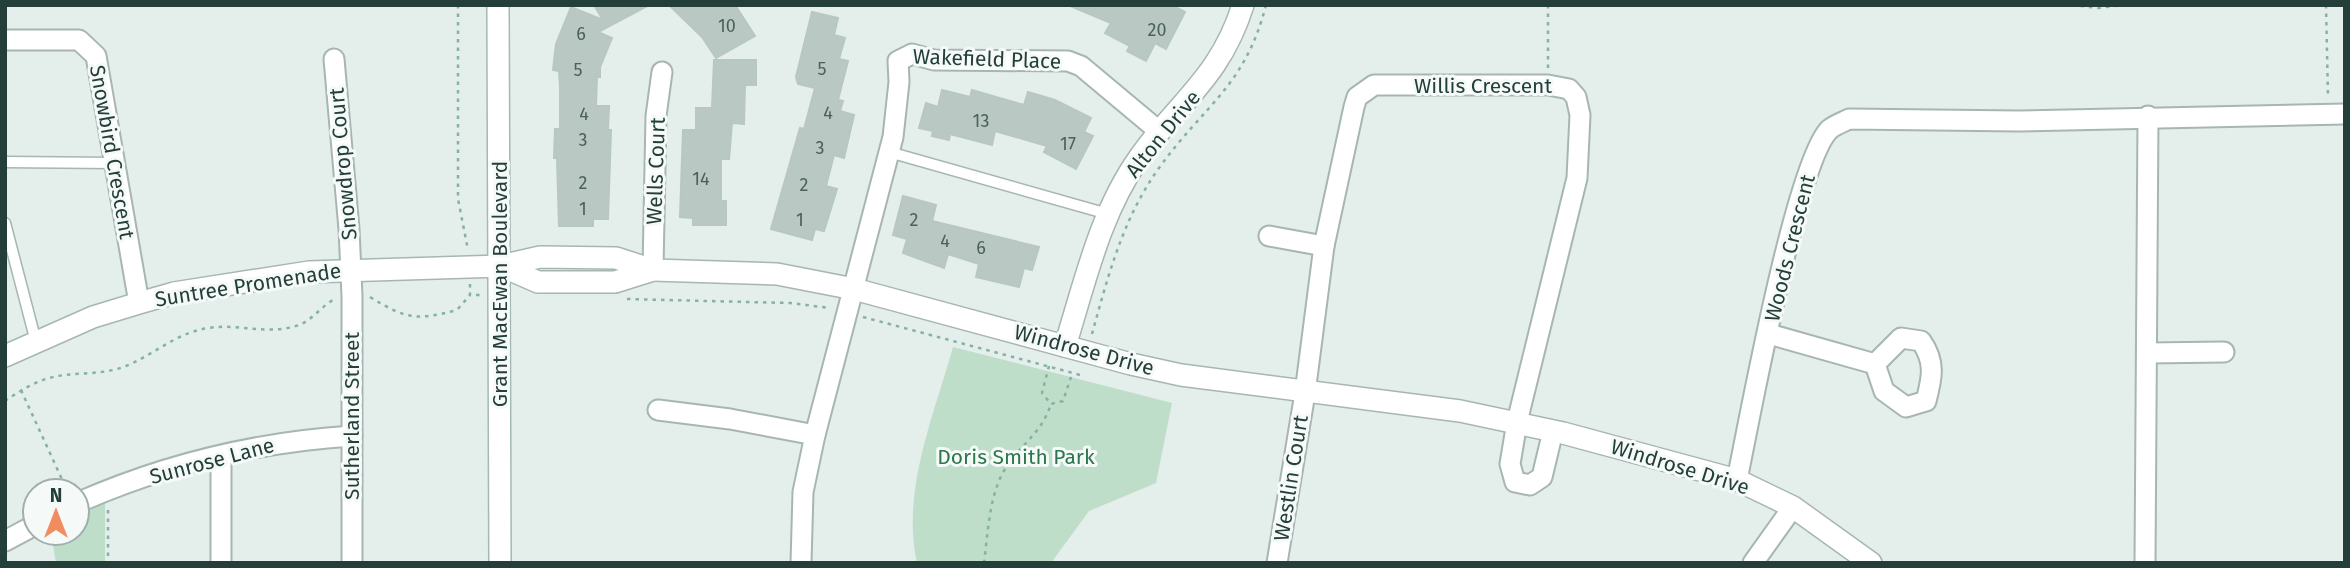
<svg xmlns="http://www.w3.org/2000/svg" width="2350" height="568" viewBox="0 0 2350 568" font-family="'Fira Sans',sans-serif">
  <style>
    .green { fill: #bedec9 }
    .building { fill: #bac8c3; stroke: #b7c7c1; stroke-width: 2 }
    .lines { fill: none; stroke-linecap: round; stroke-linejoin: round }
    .service-casing { stroke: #a7b6b2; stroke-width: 13 }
    .minor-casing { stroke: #a7b6b2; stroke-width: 23 }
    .tertiary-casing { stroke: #a7b6b2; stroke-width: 24 }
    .secondary-casing { stroke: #a3b9b3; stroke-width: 24 }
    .path { stroke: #85b1a6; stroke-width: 2.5; stroke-dasharray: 3.5 5; stroke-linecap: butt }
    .service { stroke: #fff; stroke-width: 10 }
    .minor { stroke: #fff; stroke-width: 19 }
    .tertiary { stroke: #fff; stroke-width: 21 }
    .secondary { stroke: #fff; stroke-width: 21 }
    .labels { text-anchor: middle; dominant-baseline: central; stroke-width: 6; stroke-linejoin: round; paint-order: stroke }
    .number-label { font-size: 18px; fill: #4a615c }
    .street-label { font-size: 21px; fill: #243f3a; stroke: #f5faf8 }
    .park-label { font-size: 21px; fill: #2e764e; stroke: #f5faf8 }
  </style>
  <rect width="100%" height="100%" fill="#e4eeea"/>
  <g class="green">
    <path d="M953,347l219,56 -16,80 -67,28 -38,52h-134c-16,-71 17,-148 36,-216z"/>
    <polygon points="105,500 105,563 56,563 51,533 77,533 77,513"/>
  </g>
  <g class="building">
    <polygon points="594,5 649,5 598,32 612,38 600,67 600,77 597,77 596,106 609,106 608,130 611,130 608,219 593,219 593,226 559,226 557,158 554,158 555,129 560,129 560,87 559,71 553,70 556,44 571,7 603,20"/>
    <polygon points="669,5 735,5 755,36 716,58 702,37"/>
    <polygon points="1068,5 1171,5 1185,12 1166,49 1155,43 1146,61 1127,51 1130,46 1105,33 1111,23"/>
    <polygon points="812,12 838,18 834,35 845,38 839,59 848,61 838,100 843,101 840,111 854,115 844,158 834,155 826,186 837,189 824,231 815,229 812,240 771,229 800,128 804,129 815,88 798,84 796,77"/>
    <polygon points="714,60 756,60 756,85 745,85 744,124 732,123 729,159 721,159 721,201 726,201 726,225 693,225 693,218 680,217 683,130 696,130 696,108 712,108"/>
    <polygon points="942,90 970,97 972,90 1024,105 1028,92 1055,100 1091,118 1084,132 1093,136 1076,169 1044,152 1047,146 995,131 992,145 950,134 949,140 932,136 933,131 919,128 926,103 938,107"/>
    <polygon points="903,196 936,205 932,221 1039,247 1032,270 1024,268 1019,287 976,277 979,264 948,254 944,268 903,253 907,239 893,235"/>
  </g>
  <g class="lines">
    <defs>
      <g id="service">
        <polyline points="889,152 1108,214"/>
        <polyline points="5,162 115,163"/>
        <polyline points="5,223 36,342"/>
      </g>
      <g id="minor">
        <polyline points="5,40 79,40 96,56 139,303"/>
        <polyline points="334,59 349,229 352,296 352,563"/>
        <polyline points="1269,236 1324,246"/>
        <polyline points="653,270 656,116 662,72"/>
        <polyline points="1769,334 1875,364"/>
        <path d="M1901,338l20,3c15,21 11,37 5,60l-20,6 -22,-16 -9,-27z"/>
        <polyline points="2148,353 2224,352"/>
        <polyline points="658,410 730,419 815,435"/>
        <polyline points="221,456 221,563"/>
        <path d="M1737,480c12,-58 60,-322 93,-351 5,-4 13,-7 19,-10l170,2 326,-7"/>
        <path d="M77,503c86,-38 181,-61 275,-67"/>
        <polyline points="5,541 35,525"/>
        <polyline points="801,563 803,492 815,435 893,137 899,82 898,61 912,54 934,60 1068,61 1081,66 1160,132"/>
        <polyline points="1277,563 1305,393 1324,246 1354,107 1357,97 1374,85 1548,85 1569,89 1576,97 1580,115 1577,178 1517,422 1510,464 1515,482 1530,485 1542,477 1553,431"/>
        <polyline points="1753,563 1793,507"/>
        <polyline points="2145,563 2148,116"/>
      </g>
      <g id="tertiary">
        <polyline points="501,266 538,282 615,282 653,270"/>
        <path d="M1065,346c20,-64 35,-133 74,-188 40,-57 81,-80 104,-153"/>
        <polyline points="5,356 93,317 139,303 174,293 309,272 501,266 540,257 616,258 653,270 777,274 854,289 1131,364 1181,375 1460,411 1563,433 1737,480 1793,507 1871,563"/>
      </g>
      <polyline id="secondary" points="498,5 500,563"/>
    </defs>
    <use href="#service" class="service-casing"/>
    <use href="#minor" class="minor-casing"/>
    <use href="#tertiary" class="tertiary-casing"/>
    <use href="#secondary" class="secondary-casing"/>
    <g class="path">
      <polyline points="458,5 458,199 468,250"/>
      <polyline points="1856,5 1894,5"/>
      <polyline points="2072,5 2098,8 2124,5"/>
      <polyline points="2183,5 2229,5"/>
      <polyline points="2326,5 2328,97"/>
      <polyline points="1548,68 1548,5"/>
      <polyline points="470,284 470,295 480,295"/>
      <path d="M370,297c36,22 46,24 87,13l13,-15"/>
      <polyline points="627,299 790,303 830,308"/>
      <polyline points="863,317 1073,373 1080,375 1081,371"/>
      <path d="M1092,334c16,-58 31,-116 67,-166 45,-63 86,-81 107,-163"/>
      <polyline points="1049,366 1042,393 1051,404 1063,401 1072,374"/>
      <polyline points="21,390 66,488"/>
      <path d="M5,401c16,-11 34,-22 53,-25 23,-4 46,-1 68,-10 29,-12 50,-33 82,-38 31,-5 60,8 91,-3 13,-5 22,-18 34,-25"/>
      <polyline points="108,510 108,563"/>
      <path d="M984,563c4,-30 5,-71 23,-97 16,-24 34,-32 44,-62"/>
    </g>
    <use href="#service" class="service"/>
    <use href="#minor" class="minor"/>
    <use href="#tertiary" class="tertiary"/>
    <use href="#secondary" class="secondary"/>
  </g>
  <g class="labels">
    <g class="number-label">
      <text x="727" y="26">10</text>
      <text x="1157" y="30">20</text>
      <text x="581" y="34">6</text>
      <text x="822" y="69">5</text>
      <text x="578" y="70">5</text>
      <text x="828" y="113">4</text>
      <text x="584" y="114">4</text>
      <text x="981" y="121">13</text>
      <text x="583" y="140">3</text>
      <text x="1068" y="144">17</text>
      <text x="820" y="148">3</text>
      <text x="701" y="179">14</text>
      <text x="583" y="183">2</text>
      <text x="804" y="185">2</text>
      <text x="583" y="209">1</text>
      <text x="800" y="220">1</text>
      <text x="914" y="220">2</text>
      <text x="945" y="241">4</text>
      <text x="981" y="248">6</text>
    </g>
    <g class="street-label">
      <text transform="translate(987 59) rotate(2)">Wakefield Place</text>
      <text x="1483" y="86">Willis Crescent</text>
      <text transform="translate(1163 134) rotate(-51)">Alton Drive</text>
      <text transform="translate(112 152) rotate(80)">Snowbird Crescent</text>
      <text transform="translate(343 164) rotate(-95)">Snowdrop Court</text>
      <text transform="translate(656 171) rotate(-88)">Wells Court</text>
      <text transform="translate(1790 248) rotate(-76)">Woods Crescent</text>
      <text transform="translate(500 284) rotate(-90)">Grant MacEwan Boulevard</text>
      <text transform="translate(248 285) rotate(-9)">Suntree Promenade</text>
      <text transform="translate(1084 350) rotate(15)">Windrose Drive</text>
      <text transform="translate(352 416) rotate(-90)">Sutherland Street</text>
      <text transform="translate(212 461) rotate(-15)">Sunrose Lane</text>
      <text transform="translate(1680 467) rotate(17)">Windrose Drive</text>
      <text transform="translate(1291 478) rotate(-81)">Westlin Court</text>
    </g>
    <g class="park-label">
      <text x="1016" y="457">Doris Smith Park</text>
    </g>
  </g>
  <rect width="2350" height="568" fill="none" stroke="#243f3a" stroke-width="14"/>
  <g transform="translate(56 512)"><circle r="33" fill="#f5faf8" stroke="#a1afac" stroke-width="2"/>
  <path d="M0-5L12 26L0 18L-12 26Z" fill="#f08c60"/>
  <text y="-10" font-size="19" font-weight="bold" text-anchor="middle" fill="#243f3a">N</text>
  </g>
</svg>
